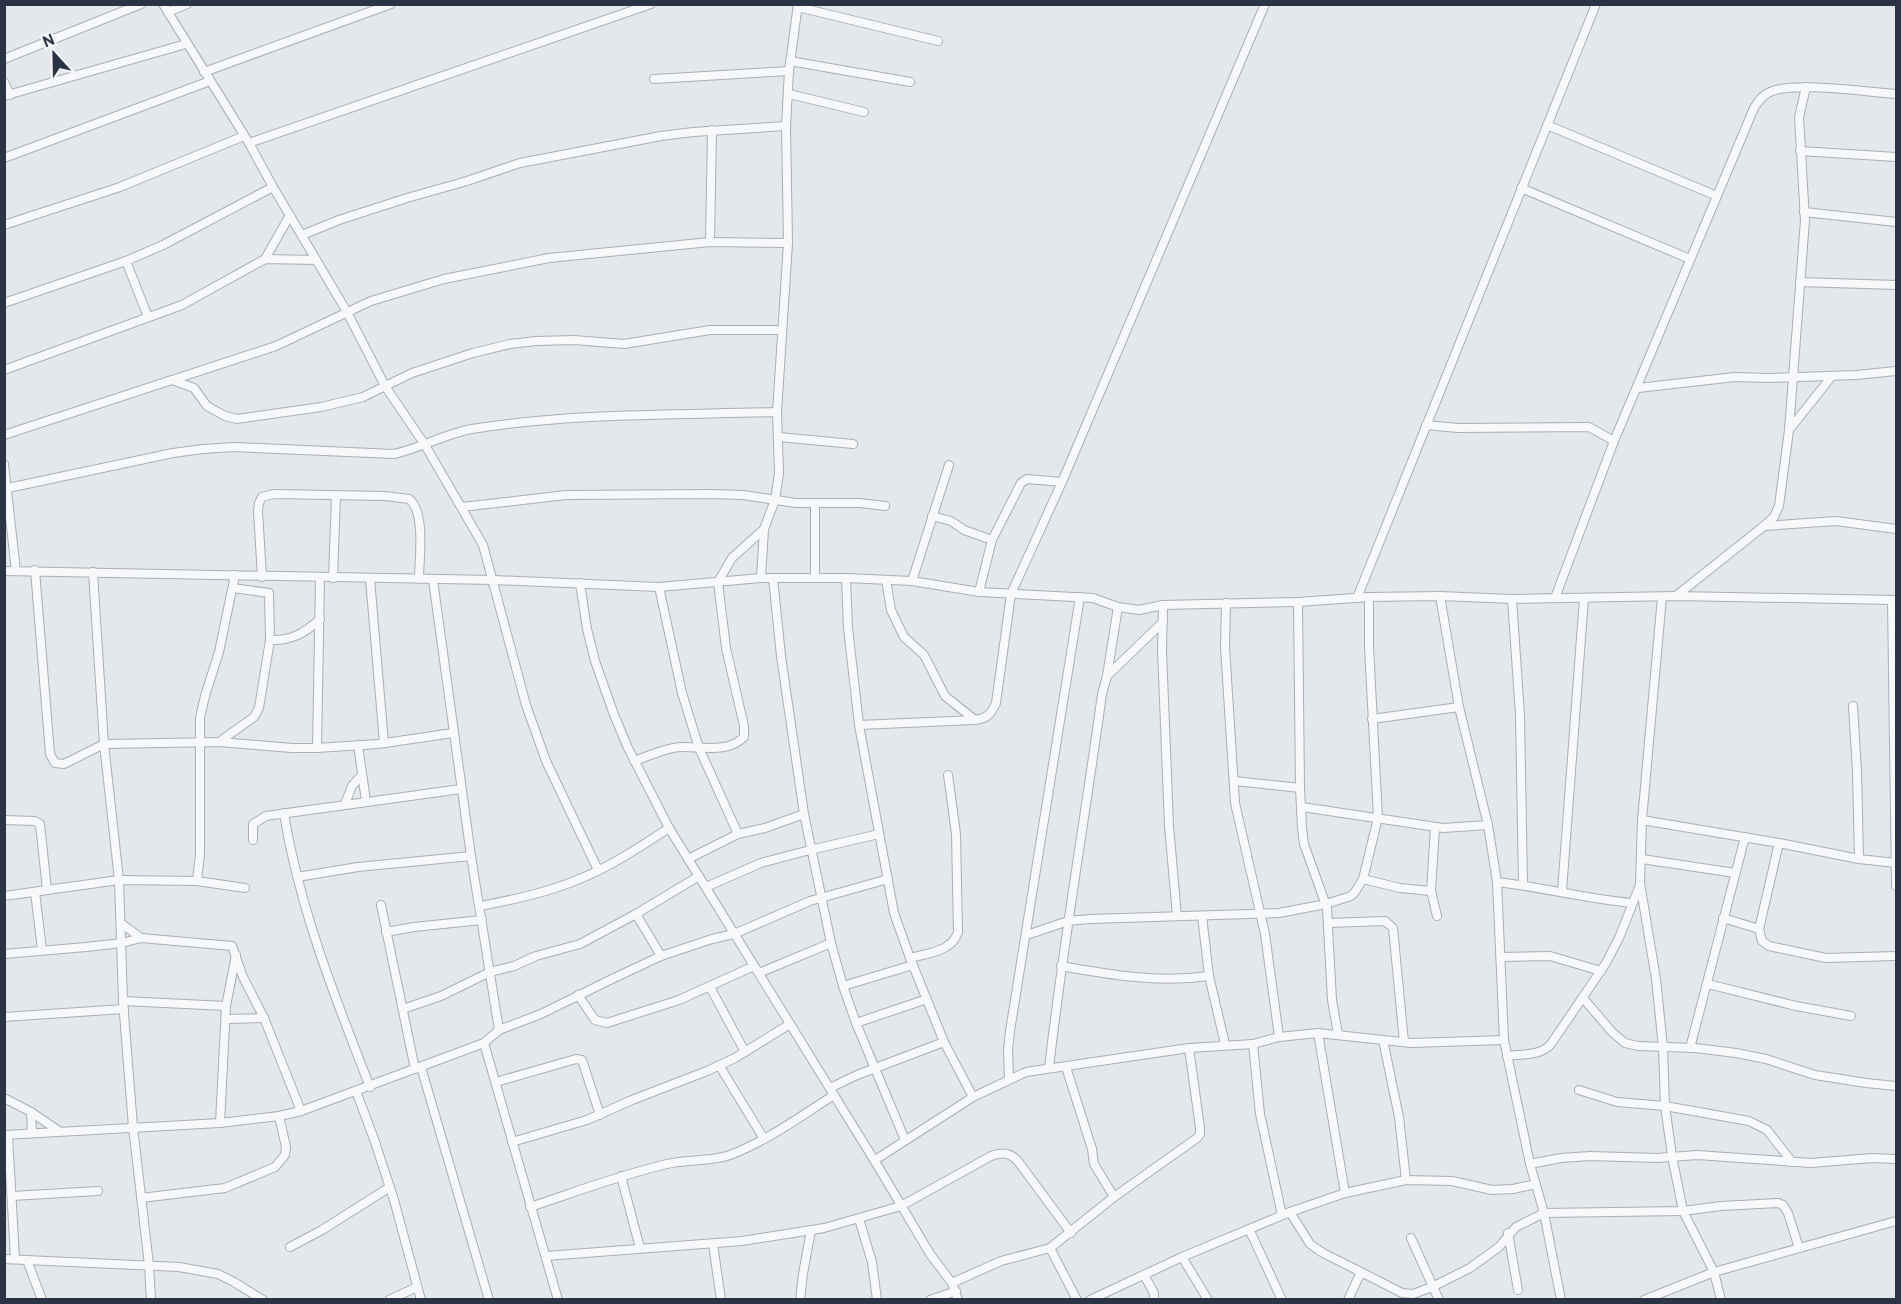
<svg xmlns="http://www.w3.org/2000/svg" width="1901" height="1304" viewBox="0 0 1901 1304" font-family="Overpass,sans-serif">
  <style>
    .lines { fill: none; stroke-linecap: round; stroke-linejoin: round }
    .street-casing { stroke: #a9aeb7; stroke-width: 10 }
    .street { stroke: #f7f8fa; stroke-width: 8 }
  </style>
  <rect width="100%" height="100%" fill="#e4e7ec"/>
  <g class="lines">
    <defs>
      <g id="street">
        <polyline points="163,4 249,143 273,187 347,312 385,386 425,445 483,545 526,705 546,761 598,870"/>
        <polyline points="798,7 938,41"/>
        <polyline points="168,12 187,4"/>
        <polyline points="4,59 141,4"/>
        <polyline points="790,61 910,82"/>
        <polyline points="204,72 391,4"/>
        <polyline points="654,79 789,71"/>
        <polyline points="4,82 10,95"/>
        <polyline points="789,94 864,112"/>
        <polyline points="4,96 186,44"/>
        <polyline points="1547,125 1717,196"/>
        <polyline points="249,143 651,4"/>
        <polyline points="1800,151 1896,157"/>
        <polyline points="4,158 210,81"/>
        <polyline points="1521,188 1690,259"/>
        <polyline points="1804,212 1896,222"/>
        <polyline points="4,225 120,187 244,136"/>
        <polyline points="302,235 339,220 407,198 467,181 520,163 661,136 693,132 786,126"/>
        <polyline points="710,242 712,130"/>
        <polyline points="265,259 290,215"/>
        <polyline points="126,261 148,317"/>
        <polyline points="1800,282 1896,285"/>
        <polyline points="4,303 126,261 163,245 273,187"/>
        <polyline points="4,370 182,305 265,259 316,260"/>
        <polyline points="172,380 194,388 207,406 225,416 237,419 321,407 363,397 412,373 473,353 510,344 536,341 574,340 624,344 710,330 782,330"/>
        <polyline points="1638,388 1735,377 1768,378 1856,375 1896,371"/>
        <polyline points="1426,425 1458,428 1589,427 1614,441"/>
        <polyline points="1789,430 1832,376"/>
        <polyline points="4,435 276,346 371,301 444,279 549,258 599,253 710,242 788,243"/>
        <polyline points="779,437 853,444"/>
        <polyline points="4,464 16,571"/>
        <path d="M8,488l165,-35 30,-4 31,-2 160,7c27,-6 50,-20 78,-25 100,-16 204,-14 305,-17"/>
        <polyline points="815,503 815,578"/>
        <polyline points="462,507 566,495 710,494 743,495 796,503 860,503 885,506"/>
        <polyline points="932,516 951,521 964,530 992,540"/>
        <polyline points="1764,526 1836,521 1896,529"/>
        <polyline points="35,570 50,754 55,763 64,764 104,744 219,742 292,748 317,748 378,744 453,733"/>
        <polyline points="4,571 494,580 659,587 761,578 846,578 912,581 979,592 1093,598 1118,607 1139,610 1163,605 1298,602 1369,597 1440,596 1512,599 1676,596 1896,600"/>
        <polyline points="93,572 104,744 119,880 123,1001 133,1127 149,1265 151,1300"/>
        <path d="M262,577l-4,-66 1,-8 3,-6 12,-3 111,2 24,3c17,13 10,60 10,80"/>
        <polyline points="333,578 336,496"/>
        <polyline points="761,578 764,529 775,500 779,473 777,412 788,243 786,126 789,71 798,4"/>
        <polyline points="773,578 781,656 804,814 831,943 843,986 856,1023 905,1140"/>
        <polyline points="846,578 848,628 859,725 894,913 910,958 944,1042 973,1097"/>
        <polyline points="370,579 384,743"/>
        <polyline points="433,580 471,856 499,1030"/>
        <polyline points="886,580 891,610 904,637 924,655 945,696 975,720"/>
        <polyline points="912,581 949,465"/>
        <polyline points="580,583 587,629 595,661 613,712 627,746 669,828 879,1168 930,1254 952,1283 958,1300"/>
        <polyline points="659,587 682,693 699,748 738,834"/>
        <polyline points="979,592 992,540 1021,483 1027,479 1062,482"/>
        <polyline points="1440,596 1459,707 1488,825 1497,882 1504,1040 1530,1164 1544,1213 1561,1300"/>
        <polyline points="1676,596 1764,526 1774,517 1779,506 1789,430 1805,220 1799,117 1806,87"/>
        <polyline points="1662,597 1642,820 1640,883 1656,979 1663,1047 1665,1106 1672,1156 1683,1211 1714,1272 1721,1300"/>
        <polyline points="1357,598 1596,4"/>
        <path d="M1555,598l59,-157 140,-333c4,-6 8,-13 16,-16 22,-11 98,0 126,2"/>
        <polyline points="1512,599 1520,715 1523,884"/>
        <polyline points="1892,600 1896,886"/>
        <polyline points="1298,602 1300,788 1302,828 1304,844 1327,908 1332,1000 1338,1034"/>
        <polyline points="1226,603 1225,647 1235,803 1265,934 1279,1037"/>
        <polyline points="1163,605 1162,650 1169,826 1177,916"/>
        <path d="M270,640c21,1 35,-7 50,-21"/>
        <polyline points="1107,676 1163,622"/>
        <polyline points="1853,706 1857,771 1859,859"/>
        <polyline points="1372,719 1459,707"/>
        <path d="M859,725l116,-5c13,-2 16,-6 21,-17l15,-109 51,-112 203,-478"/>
        <polyline points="219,742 254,717 259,708 270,640 269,593 233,588"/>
        <polyline points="358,745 366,801"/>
        <polyline points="317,748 320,578"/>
        <path d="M634,761c15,-5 31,-13 46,-14 21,-1 47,7 64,-10v-11l-18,-78 -8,-66 14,-24 32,-29"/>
        <polyline points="1235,781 1300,788"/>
        <polyline points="345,804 352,786 361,776"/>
        <polyline points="1302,807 1443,828 1488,825"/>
        <path d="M284,813c15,94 51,185 86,274"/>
        <polyline points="4,820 35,821 40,824 47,890"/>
        <polyline points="1642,820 1779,843 1859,859 1896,863"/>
        <polyline points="1435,827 1431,891 1437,916"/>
        <polyline points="253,840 253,824 266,816 461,789"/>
        <polyline points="1779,843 1759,929 1762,941 1769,946 1826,958 1896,956"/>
        <polyline points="688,859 738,834 765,828 804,814"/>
        <polyline points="1642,859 1735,873"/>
        <polyline points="297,877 358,867 471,856"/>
        <polyline points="1363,879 1400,888 1431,891"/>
        <polyline points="197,881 200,854 200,718 205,696 219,652 235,575"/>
        <path d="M1497,882c45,5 89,17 135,21"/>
        <polyline points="706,887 761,863 810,850 879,834"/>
        <polyline points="1562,891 1584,598"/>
        <polyline points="35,892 42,950"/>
        <polyline points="4,896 119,880 197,881 245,888"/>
        <polyline points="381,905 415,1069"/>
        <path d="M480,906c33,-6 66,-13 97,-26 33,-13 63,-33 92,-52"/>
        <polyline points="636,914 661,956"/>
        <polyline points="1723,918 1759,929"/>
        <polyline points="1329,923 1385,921 1393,928 1404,1042"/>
        <polyline points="122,924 141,938"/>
        <polyline points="386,932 414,927 482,920"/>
        <polyline points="1027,935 1068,921 1090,919 1279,913 1326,904 1351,896 1355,892 1363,879 1378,818 1369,647 1369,597"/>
        <polyline points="4,954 86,947 122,943 141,938 232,946 243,977 264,1018 301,1111"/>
        <polyline points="1501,957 1550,956 1601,971"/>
        <path d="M910,958c17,-5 42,-6 48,-26l-2,-98 -8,-59"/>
        <path d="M1061,966c50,9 97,17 148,10l-7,-60"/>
        <polyline points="759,973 831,943"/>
        <polyline points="1209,976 1225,1044"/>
        <polyline points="1708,984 1796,1006 1851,1016"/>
        <polyline points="843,986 913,965"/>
        <polyline points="710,987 745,1052"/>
        <polyline points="578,995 595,1020 607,1023 679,1000 754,966"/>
        <polyline points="1583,998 1612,1032 1625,1043 1638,1046 1695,1048 1736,1053 1766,1059 1815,1075 1866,1083 1896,1086"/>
        <polyline points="123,1001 226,1006"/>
        <polyline points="403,1009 441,996 490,972 514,966 536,956 580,944 636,914 699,876"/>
        <polyline points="4,1017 124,1009"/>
        <polyline points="226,1019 264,1018"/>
        <polyline points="856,1023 927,999"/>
        <polyline points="1318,1033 1345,1193"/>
        <polyline points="1383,1040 1399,1117 1406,1180"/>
        <polyline points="484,1043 558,1300"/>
        <polyline points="1253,1044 1260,1114 1282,1215"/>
        <polyline points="1690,1048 1745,837"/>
        <path d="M1507,1056c15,-2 34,0 44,-12l55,-81 13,-25 21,-53"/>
        <polyline points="719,1065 764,1139"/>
        <polyline points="421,1067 489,1300"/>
        <polyline points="1066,1067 1092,1149 1094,1164 1114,1197"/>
        <path d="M1049,1068c14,-125 36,-249 53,-374l5,-18 11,-69"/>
        <polyline points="1009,1078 1008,1051 1010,1031 1080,597"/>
        <polyline points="496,1082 576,1059 582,1060 600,1115"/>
        <polyline points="830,1088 857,1075 944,1042"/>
        <polyline points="1579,1090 1617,1102 1665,1106 1749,1121 1767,1130 1792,1162"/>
        <polyline points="356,1091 374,1139 394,1200 421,1300"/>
        <polyline points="4,1098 31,1112 59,1131"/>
        <polyline points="31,1112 32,1133"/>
        <polyline points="220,1123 226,1006 236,955"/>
        <polyline points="4,1135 220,1123 279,1116 301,1111 484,1043 499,1030 541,1014 614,978 661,956 712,939 734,934 810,901 888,879"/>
        <polyline points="8,1135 15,1259"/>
        <polyline points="512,1142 587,1120 632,1100 707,1071 735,1058 790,1024"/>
        <polyline points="875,1160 973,1097 1026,1072 1189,1048 1253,1044 1279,1037 1318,1033 1411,1043 1504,1040"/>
        <polyline points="1530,1164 1561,1158 1590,1156 1657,1158 1697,1155 1811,1163 1872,1158 1896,1159"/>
        <polyline points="621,1176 640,1248"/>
        <polyline points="12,1196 98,1191"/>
        <polyline points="141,1198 225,1188 275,1167 285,1155 286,1147 279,1116"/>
        <path d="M530,1207c45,-15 90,-32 137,-43 21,-5 43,-2 63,-9 37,-14 71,-39 104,-60"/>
        <polyline points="1290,1212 1310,1244 1323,1253 1361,1272"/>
        <polyline points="859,1219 872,1262 877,1300"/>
        <polyline points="1249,1229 1282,1300"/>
        <polyline points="1508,1233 1518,1290"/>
        <polyline points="1411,1238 1439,1300"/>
        <polyline points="713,1244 721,1300"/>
        <polyline points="290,1247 322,1230 390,1187"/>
        <polyline points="1050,1248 1077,1300"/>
        <path d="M546,1256l196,-15 82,-13 77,-22 90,-50c11,-4 17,-4 26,4l54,73"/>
        <polyline points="1182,1257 1208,1300"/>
        <polyline points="4,1259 179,1267 218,1274 234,1282 263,1300"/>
        <polyline points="27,1260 42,1300"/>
        <polyline points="1144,1275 1154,1293 1154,1300"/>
        <polyline points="952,1283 1001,1261 1050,1248 1114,1197 1197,1138 1200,1134 1200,1128 1189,1048"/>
        <polyline points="389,1300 417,1287"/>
        <polyline points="800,1300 803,1274 811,1230"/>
        <polyline points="930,1300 956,1291"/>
        <polyline points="1090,1300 1182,1257 1290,1212 1345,1193 1406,1180 1452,1181 1492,1190 1513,1189 1536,1184"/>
        <polyline points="1348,1300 1361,1272 1402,1293 1413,1294 1432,1287 1470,1268 1499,1247 1516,1227 1544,1213 1683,1211 1721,1206 1778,1203 1783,1205 1788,1213 1799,1248"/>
        <polyline points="1644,1300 1714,1272 1896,1221"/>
      </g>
    </defs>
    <use href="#street" class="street-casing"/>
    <use href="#street" class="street"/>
  </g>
  <rect width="1901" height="1304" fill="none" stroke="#2b3445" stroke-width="12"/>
  <g transform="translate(54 54) rotate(338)" stroke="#f4f6f9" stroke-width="4.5" paint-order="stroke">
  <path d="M0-4.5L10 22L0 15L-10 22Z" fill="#2b3445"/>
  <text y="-9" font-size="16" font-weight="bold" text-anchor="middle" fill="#2b3445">N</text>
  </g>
</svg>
